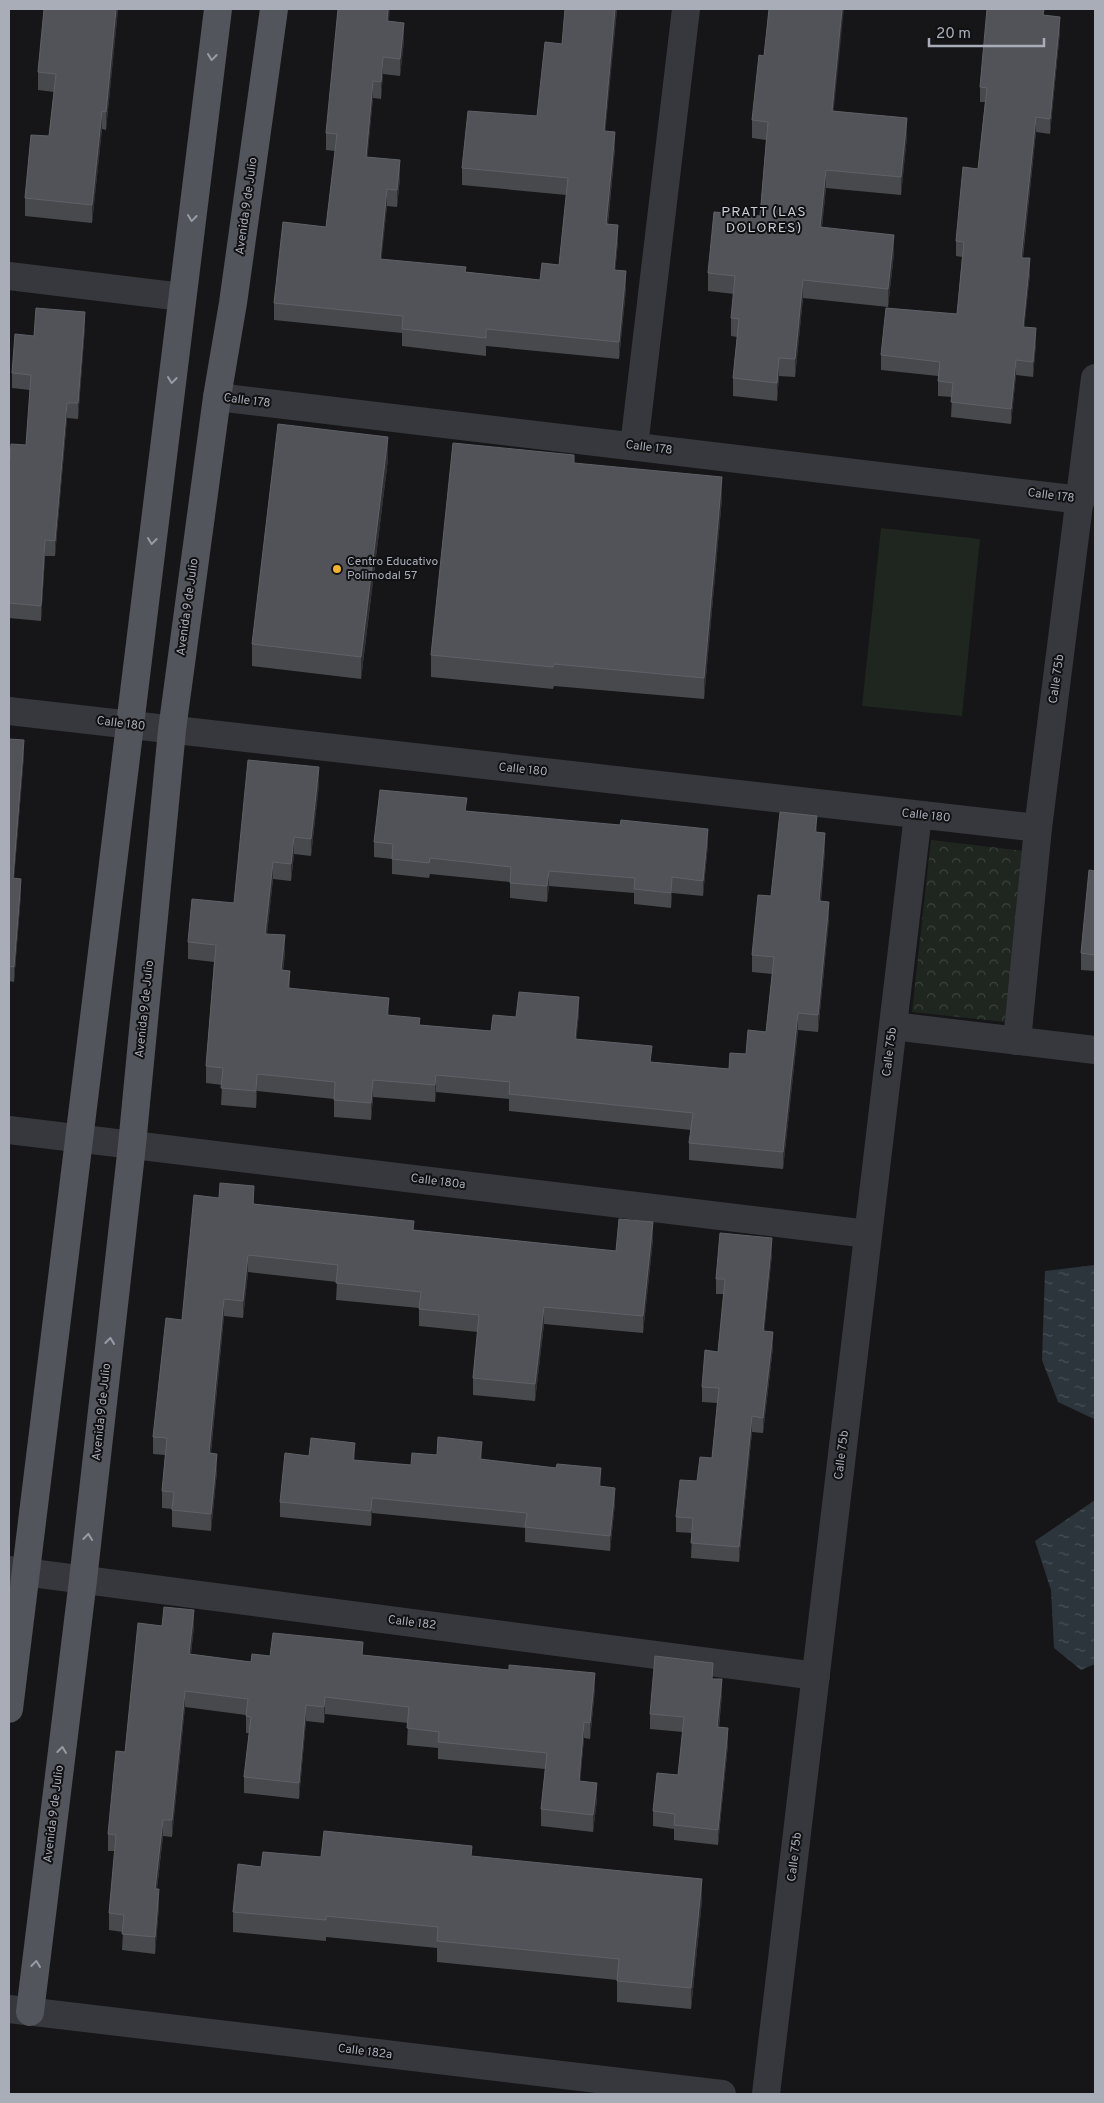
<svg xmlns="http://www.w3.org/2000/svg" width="1104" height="2103" viewBox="0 0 1104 2103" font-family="Overpass,sans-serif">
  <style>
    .green { fill: #1e261f }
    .park { fill: url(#park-crowns) }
    .water { fill: url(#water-ripples) }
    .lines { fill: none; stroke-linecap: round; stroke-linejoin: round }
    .minor { stroke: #37383d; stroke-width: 28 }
    .major { stroke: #53555c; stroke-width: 28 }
    .wall { fill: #47494d }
    .shaded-wall { fill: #2f3033 }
    .building { fill: #525359; stroke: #5f6168 }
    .oneway { stroke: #979ba6 }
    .poi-dot { fill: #f2b134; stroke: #111113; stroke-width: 2 }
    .labels { text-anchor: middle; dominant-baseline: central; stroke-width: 4; stroke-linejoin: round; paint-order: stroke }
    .street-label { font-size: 12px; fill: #a8adb8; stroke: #111113 }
    .poi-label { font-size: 12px; fill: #a8adb8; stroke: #111113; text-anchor: start }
    .neighbourhood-label { font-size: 14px; letter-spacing: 1px; fill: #c9ccd4; stroke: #111113 }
  </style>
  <defs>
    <pattern id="park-crowns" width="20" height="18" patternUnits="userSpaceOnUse" patternTransform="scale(1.25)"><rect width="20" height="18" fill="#1e261f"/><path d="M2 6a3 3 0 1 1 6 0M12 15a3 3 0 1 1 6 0" fill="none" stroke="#3c433d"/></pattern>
    <pattern id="water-ripples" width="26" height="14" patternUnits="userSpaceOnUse" patternTransform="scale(1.25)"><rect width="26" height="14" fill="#2c353c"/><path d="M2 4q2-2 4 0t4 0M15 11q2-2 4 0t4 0" fill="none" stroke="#485056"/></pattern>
  </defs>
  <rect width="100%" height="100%" fill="#161618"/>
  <polygon class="green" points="881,528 980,539 962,716 862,706"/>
  <polygon class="park" points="931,840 1025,851 1005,1022 912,1012"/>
  <g class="water">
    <polygon points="1095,1265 1095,1423 1094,1419 1058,1402 1042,1360 1045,1271"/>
    <polygon points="1095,1500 1095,1664 1081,1670 1054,1648 1051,1590 1035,1541"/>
  </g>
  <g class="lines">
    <g class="minor">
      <polyline points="9,276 182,297"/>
      <polyline points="217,397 1081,500"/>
      <polyline points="634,446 686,9"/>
      <polyline points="9,711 1038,828"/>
      <polyline points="893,1026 1095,1050"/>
      <polyline points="1017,1041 1038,828 1095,378"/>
      <polyline points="9,1130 868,1234"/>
      <polyline points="9,1570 816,1676"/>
      <polyline points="9,2009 722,2094"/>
      <polyline points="766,2094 918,815"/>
    </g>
    <g class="major">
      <polyline points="9,1709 218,9"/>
      <polyline points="30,2012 83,1580 132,1145 172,730 217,397 233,303 274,9"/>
    </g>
  </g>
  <g class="wall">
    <polygon points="118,9 106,130 102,129 92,223 25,216 25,198 49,136 54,92 38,90 38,72"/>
    <polygon points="617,9 605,131 615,149 608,224 618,242 615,270 626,289 619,359 486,346 486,356 402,346 402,333 274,320 274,303 326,227 335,151 326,150 326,133 389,22 404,40 400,76 383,74 381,99 373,98 367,157 400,178 397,207 387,206 381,259 466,272 540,280 559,265 566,195 462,185 462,168 537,116 562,44"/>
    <polygon points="1044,15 1060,31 1050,134 1036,132 1023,258 1030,273 1024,327 1036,343 1033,377 1016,375 1011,424 951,417 952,397 938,396 938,376 881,370 881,355 957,314 962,257 956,256 956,241 978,169 985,102 980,102 980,87"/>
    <polygon points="764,56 834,111 907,136 901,195 826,188 822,227 894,253 888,307 803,298 795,377 779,376 777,401 733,396 733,378 737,337 731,336 731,318 734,294 708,291 708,273 760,216 766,140 752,138 752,120"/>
    <polygon points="85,327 78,419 67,418 55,556 45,556 41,621 9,618 9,470 26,445 30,390 12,388 12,373 34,336"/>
    <polygon points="388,459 361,679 252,666 252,644"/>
    <polygon points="574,463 722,498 704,699 554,686 553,689 431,677 431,655"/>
    <polygon points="9,739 24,755 14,878 21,894 14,982 9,981"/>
    <polygon points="319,784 311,856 294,854 291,881 273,879 267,934 285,953 283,971 290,988 389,1015 420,1025 491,1031 516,1017 579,1014 576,1039 652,1062 729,1069 746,1054 766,1032 772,974 752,972 752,955 771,896 817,832 825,850 821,901 829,919 818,1032 798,1030 783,1169 689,1160 689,1143 691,1130 509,1111 509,1099 436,1092 435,1102 373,1097 371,1120 334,1117 334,1099 257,1091 256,1108 221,1105 222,1085 206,1083 206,1066 214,962 188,959 188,942 234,903"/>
    <polygon points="467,811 708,844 703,896 672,893 671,908 634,904 634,893 549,886 547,902 510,898 510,882 430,874 429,878 392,874 392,859 374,857 374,842"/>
    <polygon points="1095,871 1095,971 1081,970 1081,953"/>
    <polygon points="219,1198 414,1230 616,1251 653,1239 643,1333 544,1324 535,1401 473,1395 473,1378 478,1332 419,1326 419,1308 336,1300 337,1282 248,1272 243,1318 224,1316 211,1453 217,1471 211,1531 172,1527 172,1509 162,1508 162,1491 165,1455 153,1454 153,1437 182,1320"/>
    <polygon points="772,1254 764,1331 773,1347 763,1433 752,1432 739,1562 691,1558 692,1533 676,1532 676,1517 712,1458 717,1403 702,1402 702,1387 718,1352 724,1294 716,1294 716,1279"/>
    <polygon points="482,1459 600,1486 615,1503 610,1551 525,1542 525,1528 372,1513 371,1526 280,1517 280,1502 354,1461 411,1465"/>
    <polygon points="162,1626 194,1626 191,1654 251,1662 270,1656 363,1655 595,1689 590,1739 584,1738 580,1781 597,1799 593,1832 541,1826 541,1809 545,1769 438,1759 438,1748 407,1745 408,1723 325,1714 324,1723 306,1721 299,1799 244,1793 244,1777 249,1733 246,1733 246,1715 185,1707 172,1837 163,1836 157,1889 159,1906 155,1954 122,1950 123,1932 109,1930 109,1913 115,1851 108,1851 108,1834 125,1752"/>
    <polygon points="713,1679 722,1694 719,1728 728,1744 718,1845 674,1840 674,1829 653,1826 653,1811 678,1775 683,1732 650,1729 650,1714"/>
    <polygon points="472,1856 702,1900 691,2009 617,2002 617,1980 437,1962 437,1948 326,1937 326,1941 233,1932 233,1912 261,1867 321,1857"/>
  </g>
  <g class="shaded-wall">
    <polygon points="116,9 118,9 106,130 106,112"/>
    <polygon points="388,9 390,9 387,39 387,21"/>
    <polygon points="615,9 617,9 604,148 604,131"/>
    <polygon points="842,9 844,9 832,129 832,111"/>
    <polygon points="1060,17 1060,31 1050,134 1050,119"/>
    <polygon points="404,23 404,40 400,76 400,59"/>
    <polygon points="383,57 383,74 381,99 381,82"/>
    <polygon points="373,81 373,98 366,174 366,157"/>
    <polygon points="102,111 102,129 92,223 92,205"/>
    <polygon points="1036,117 1036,132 1021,272 1021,258"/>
    <polygon points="907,118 907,136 901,195 901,177"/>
    <polygon points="615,132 615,149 606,241 606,224"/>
    <polygon points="400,160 400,178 397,207 397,190"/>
    <polygon points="826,170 826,188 820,245 820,227"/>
    <polygon points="387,189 387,206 380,276 380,259"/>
    <polygon points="618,225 618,242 614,287 614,270"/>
    <polygon points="894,235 894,253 888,307 888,289"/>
    <polygon points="1030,258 1030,273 1023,342 1023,327"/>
    <polygon points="626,271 626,289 619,359 619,342"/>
    <polygon points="803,280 803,298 795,377 795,359"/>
    <polygon points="85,312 85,327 78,419 78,403"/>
    <polygon points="1036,328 1036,343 1033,377 1033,362"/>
    <polygon points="779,358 779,376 777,401 777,383"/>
    <polygon points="1016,360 1016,375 1011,424 1011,409"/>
    <polygon points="67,403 67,418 55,556 55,541"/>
    <polygon points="388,437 388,459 361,679 361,657"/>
    <polygon points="722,477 722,498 704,699 704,678"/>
    <polygon points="45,540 45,556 41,621 41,606"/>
    <polygon points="24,740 24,755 13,893 13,878"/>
    <polygon points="319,767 319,784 311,856 311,839"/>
    <polygon points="817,816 817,833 815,832"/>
    <polygon points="708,829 708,844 703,896 703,881"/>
    <polygon points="825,833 825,850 819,918 819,901"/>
    <polygon points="294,837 294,854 291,881 291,864"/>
    <polygon points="273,862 273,879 265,951 265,934"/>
    <polygon points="549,871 549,886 547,902 547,886"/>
    <polygon points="672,877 672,893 671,908 671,893"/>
    <polygon points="21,879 21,894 14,982 14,967"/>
    <polygon points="829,902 829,919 818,1032 818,1015"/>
    <polygon points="285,935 285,953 281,987 281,970"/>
    <polygon points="290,971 290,988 288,988"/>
    <polygon points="579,997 579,1014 575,1056 575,1039"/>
    <polygon points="389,998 389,1015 387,1015"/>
    <polygon points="798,1013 798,1030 783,1169 783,1152"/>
    <polygon points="257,1074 257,1091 256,1108 256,1091"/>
    <polygon points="436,1075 436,1092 435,1102 435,1085"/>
    <polygon points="373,1080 373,1097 371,1120 371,1103"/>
    <polygon points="254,1186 254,1203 253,1221 253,1204"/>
    <polygon points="653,1222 653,1239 643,1333 643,1316"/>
    <polygon points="772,1238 772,1254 763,1346 763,1331"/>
    <polygon points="248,1255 248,1272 243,1318 243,1301"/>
    <polygon points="224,1299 224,1316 209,1470 209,1453"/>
    <polygon points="544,1307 544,1324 535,1401 535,1384"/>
    <polygon points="773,1332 773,1347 763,1433 763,1418"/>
    <polygon points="752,1416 752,1432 739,1562 739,1547"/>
    <polygon points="482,1442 482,1457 480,1474 480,1459"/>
    <polygon points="355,1443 355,1458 353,1476 353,1460"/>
    <polygon points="217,1454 217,1471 211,1531 211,1514"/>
    <polygon points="601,1468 601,1483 599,1501 599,1486"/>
    <polygon points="615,1488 615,1503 610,1551 610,1536"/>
    <polygon points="372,1498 372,1513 371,1526 371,1511"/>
    <polygon points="194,1610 194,1626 189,1670 189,1654"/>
    <polygon points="595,1673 595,1689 590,1739 590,1723"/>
    <polygon points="722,1679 722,1694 717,1743 717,1727"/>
    <polygon points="185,1691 185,1707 172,1837 172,1820"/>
    <polygon points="325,1697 325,1714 324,1723 324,1707"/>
    <polygon points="306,1705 306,1721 299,1799 299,1783"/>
    <polygon points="584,1722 584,1738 579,1797 579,1781"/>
    <polygon points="728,1728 728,1744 718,1845 718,1830"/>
    <polygon points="597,1783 597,1799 593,1832 593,1815"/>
    <polygon points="163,1820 163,1836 155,1905 155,1889"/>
    <polygon points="702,1879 702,1900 691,2009 691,1988"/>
    <polygon points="159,1889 159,1906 155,1954 155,1937"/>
  </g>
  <g class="building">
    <polygon points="44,9 116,9 106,112 102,111 92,205 25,198 31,135 49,136 56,74 38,72"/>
    <polygon points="338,9 388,9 387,21 404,23 400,59 383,57 381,82 373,81 366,157 400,160 397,190 387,189 380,259 466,267 465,272 540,280 542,263 559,265 568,178 462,168 468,111 537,116 545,42 562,44 565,9 615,9 604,131 615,132 606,224 618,225 614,270 626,271 619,342 486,329 486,338 402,329 403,316 274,303 283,222 326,227 337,134 326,133"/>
    <polygon points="769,9 842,9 832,111 907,118 901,177 826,170 820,227 894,235 888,289 803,280 795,359 779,358 777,383 733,378 739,319 731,318 735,276 708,273 714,212 760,216 768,122 752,120 759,55 764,56"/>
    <polygon points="987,9 1044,9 1043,15 1060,17 1050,119 1036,117 1021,258 1030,258 1023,327 1036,328 1033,362 1016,360 1011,409 951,402 953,383 938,381 940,362 881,355 886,308 957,314 964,242 956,241 963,167 978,169 987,88 980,87"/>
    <polygon points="36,308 85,312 78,403 67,403 55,541 45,540 41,606 9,603 9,470 11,444 26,445 31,375 12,373 15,334 34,336"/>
    <polygon points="278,424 388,437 361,657 252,644"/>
    <polygon points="453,443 574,455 574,463 722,477 704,678 554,664 553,667 431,655"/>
    <polygon points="9,739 24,740 13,878 21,879 14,967 9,966"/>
    <polygon points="248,760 319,767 311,839 294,837 291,864 273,862 265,934 285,935 281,970 290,971 288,988 389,998 387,1015 420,1018 419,1025 491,1031 493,1015 516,1017 519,992 579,997 575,1039 652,1046 650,1062 729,1069 730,1053 746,1054 748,1030 766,1032 774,957 752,955 758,895 771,896 780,812 817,816 815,832 825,833 819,901 829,902 818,1015 798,1013 783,1152 689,1143 693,1113 509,1094 510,1082 436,1075 435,1085 373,1080 371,1103 334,1100 335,1082 257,1074 256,1091 221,1088 223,1068 206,1066 216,945 188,942 192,899 234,903"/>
    <polygon points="380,790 467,798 465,811 620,825 621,820 708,829 703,881 672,877 671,893 634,889 635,878 549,871 547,886 510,883 511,867 430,858 429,863 392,859 393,844 374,842"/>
    <polygon points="1089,870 1095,871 1095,955 1081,953"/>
    <polygon points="220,1183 254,1186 253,1204 414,1221 413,1230 616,1251 619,1219 653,1222 643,1316 544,1307 535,1384 473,1378 479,1315 419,1309 421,1292 336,1283 338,1265 248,1255 243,1301 224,1299 209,1453 217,1454 211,1514 172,1510 174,1492 162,1491 167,1438 153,1437 166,1318 182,1320 194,1195 219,1198"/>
    <polygon points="720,1233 772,1238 763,1331 773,1332 763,1418 752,1416 739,1547 691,1543 693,1518 676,1517 680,1480 697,1481 700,1457 712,1458 719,1388 702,1387 705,1350 718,1352 725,1279 716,1279"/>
    <polygon points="438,1437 482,1442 480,1459 556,1468 557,1464 601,1468 599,1486 615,1488 610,1536 525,1527 527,1513 372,1498 371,1511 280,1502 285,1453 309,1456 311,1438 355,1443 353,1460 411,1465 412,1453 437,1455"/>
    <polygon points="164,1607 194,1610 189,1654 251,1662 252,1654 270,1656 273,1633 363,1642 362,1655 509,1670 509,1665 595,1673 590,1723 584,1722 579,1781 597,1783 593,1815 541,1809 547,1753 438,1742 439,1732 407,1728 409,1707 325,1697 324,1707 306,1705 299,1783 244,1777 251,1717 246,1716 248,1699 185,1691 172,1820 163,1820 155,1889 159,1889 155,1937 122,1934 124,1915 109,1913 116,1835 108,1834 116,1751 125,1752 138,1623 162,1626"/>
    <polygon points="655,1656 713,1663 712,1679 722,1679 717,1727 728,1728 718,1830 674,1825 675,1814 653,1811 657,1773 678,1775 684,1717 650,1714"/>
    <polygon points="324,1831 472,1846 471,1856 702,1879 691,1988 617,1981 619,1959 437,1941 438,1927 326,1916 326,1920 233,1912 238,1864 261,1867 263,1852 321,1857"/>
  </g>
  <defs><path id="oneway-chevron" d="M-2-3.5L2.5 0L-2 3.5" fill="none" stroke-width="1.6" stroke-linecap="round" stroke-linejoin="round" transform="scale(1.25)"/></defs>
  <g class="oneway">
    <use href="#oneway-chevron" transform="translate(212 57) rotate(97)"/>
    <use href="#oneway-chevron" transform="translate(192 218) rotate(97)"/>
    <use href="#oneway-chevron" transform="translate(172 380) rotate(97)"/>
    <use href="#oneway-chevron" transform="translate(152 541) rotate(97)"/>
    <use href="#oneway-chevron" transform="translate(110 1341) rotate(-84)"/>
    <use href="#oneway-chevron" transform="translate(88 1537) rotate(-84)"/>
    <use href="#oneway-chevron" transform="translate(62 1750) rotate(-83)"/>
    <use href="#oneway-chevron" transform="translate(36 1964) rotate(-83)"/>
  </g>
  <circle class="poi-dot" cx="337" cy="569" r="5"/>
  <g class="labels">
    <g class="street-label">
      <text transform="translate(247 206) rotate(-82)">Avenida 9 de Julio</text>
      <text transform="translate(247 401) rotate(7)">Calle 178</text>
      <text transform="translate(649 448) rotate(7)">Calle 178</text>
      <text transform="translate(1051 496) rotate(7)">Calle 178</text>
      <text transform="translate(188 607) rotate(-82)">Avenida 9 de Julio</text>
      <text transform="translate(1057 679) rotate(-82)">Calle 75b</text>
      <text transform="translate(121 724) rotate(7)">Calle 180</text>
      <text transform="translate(523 770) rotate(6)">Calle 180</text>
      <text transform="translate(926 816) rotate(6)">Calle 180</text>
      <text transform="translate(145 1009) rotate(-84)">Avenida 9 de Julio</text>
      <text transform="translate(890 1052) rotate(-83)">Calle 75b</text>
      <text transform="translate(438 1182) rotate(7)">Calle 180a</text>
      <text transform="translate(102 1412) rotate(-84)">Avenida 9 de Julio</text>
      <text transform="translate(842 1455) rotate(-83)">Calle 75b</text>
      <text transform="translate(412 1623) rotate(7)">Calle 182</text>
      <text transform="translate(54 1814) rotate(-83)">Avenida 9 de Julio</text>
      <text transform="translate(795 1857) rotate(-83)">Calle 75b</text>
      <text transform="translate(365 2052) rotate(7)">Calle 182a</text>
    </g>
    <g class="poi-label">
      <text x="347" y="562">Centro Educativo<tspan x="347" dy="14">Polimodal 57</tspan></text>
    </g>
    <g class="neighbourhood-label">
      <text x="764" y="212">PRATT (LAS<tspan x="764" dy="16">DOLORES)</tspan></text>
    </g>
  </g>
  <rect width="1104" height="2103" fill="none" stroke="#a8adb8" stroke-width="20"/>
  <path d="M929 38v8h115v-8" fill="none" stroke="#a8adb8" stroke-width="2.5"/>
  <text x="936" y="38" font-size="15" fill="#a8adb8" stroke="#111113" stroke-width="4" paint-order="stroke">20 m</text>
</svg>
